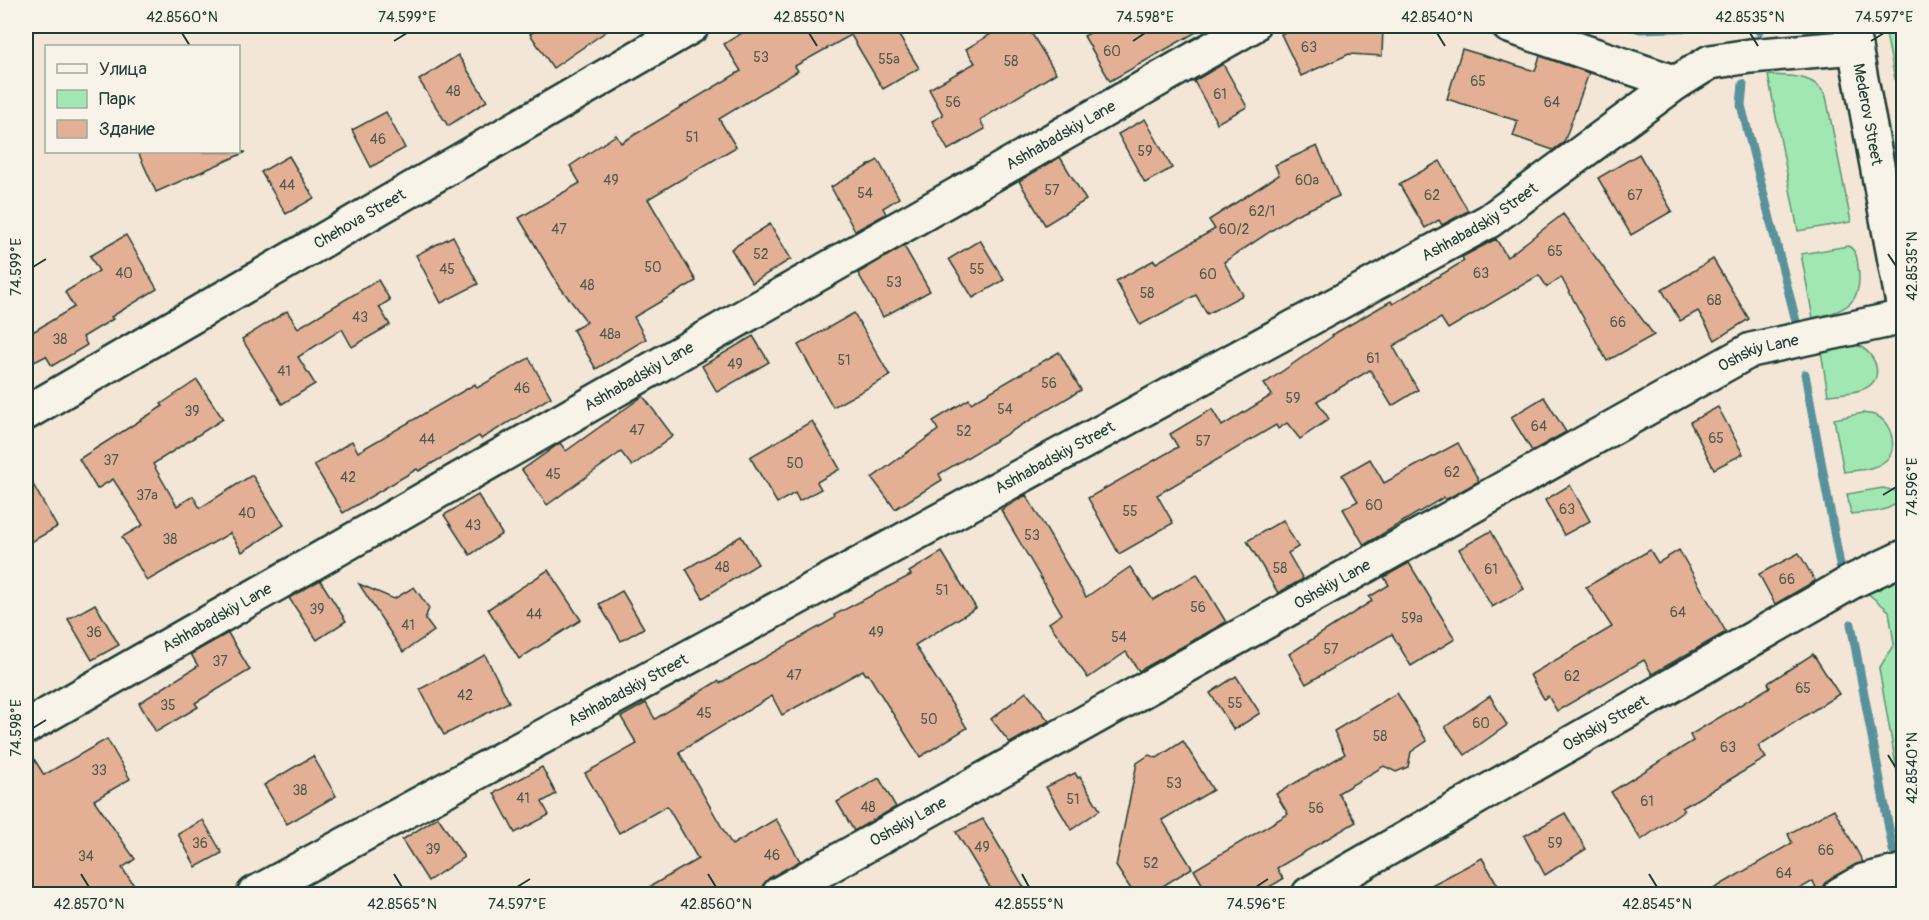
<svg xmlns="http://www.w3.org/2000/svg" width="1929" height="920" viewBox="0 0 1929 920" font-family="Pangolin,sans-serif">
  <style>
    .green { fill: #a1e7b3; stroke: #609274; stroke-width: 1.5 }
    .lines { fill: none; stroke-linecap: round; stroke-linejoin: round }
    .stream { stroke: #5a929c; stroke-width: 9 }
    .building { fill: #e3b095; stroke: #1f3d34; stroke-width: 1.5 }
    .minor-casing { stroke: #1f3d34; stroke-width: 38 }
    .secondary-casing { stroke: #1f3d34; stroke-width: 38 }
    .minor { stroke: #f7f3e8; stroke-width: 33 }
    .secondary { stroke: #f7f3e8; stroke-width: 33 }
    .ticks { fill: none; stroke: #1f3d34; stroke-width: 2 }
    .labels { text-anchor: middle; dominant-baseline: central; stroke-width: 5; stroke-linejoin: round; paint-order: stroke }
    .number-label { font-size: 14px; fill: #505a4c }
    .street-label { font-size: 16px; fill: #1f3d34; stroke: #f7f3e8 }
    .neatline { fill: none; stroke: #1f3d34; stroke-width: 2 }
    .ticks-label { font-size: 15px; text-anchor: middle; fill: #1f3d34 }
  </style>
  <rect width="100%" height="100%" fill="#f3e6d7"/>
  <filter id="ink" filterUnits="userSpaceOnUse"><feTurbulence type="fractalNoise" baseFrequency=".0167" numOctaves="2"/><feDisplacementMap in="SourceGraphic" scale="12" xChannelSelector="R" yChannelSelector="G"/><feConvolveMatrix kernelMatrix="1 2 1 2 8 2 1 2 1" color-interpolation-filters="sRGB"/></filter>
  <g filter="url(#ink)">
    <g class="green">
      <polygon points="1885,26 1903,26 1903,119 1886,34"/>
      <path d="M1768,75c22,1 46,-1 58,21l25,126 -53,9z"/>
      <path d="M1848,246c8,4 9,11 10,20 6,37 -12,45 -45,52l-12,-64z"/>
      <path d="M1857,345c20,8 30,37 4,45 -10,3 -22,4 -33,5l-7,-44 23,-5z"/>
      <path d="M1863,413c4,1 10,1 14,3 15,7 22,34 8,45 -11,9 -27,9 -41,11l-10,-53z"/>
      <path d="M1883,488l13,3 2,11c-12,11 -31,10 -47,12l-4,-20z"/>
      <polygon points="1894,579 1903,580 1903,805 1879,669 1894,644 1889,611 1866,592"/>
    </g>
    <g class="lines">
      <g class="stream">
        <polyline points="1629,26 1640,29 1738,26"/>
        <polyline points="1759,31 1759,26"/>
        <polyline points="1743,84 1741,105 1796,321"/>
        <polyline points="1805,374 1841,570"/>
        <polyline points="1851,624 1893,850"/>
      </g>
    </g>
    <g class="building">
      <polygon points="543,26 614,26 553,68 530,34"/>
      <polygon points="753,26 893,26 919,68 883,89 851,35 795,66 798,71 719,119 736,147 648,199 696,281 634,317 646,339 596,369 573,330 587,322 560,287 519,218 580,183 570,166 616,135 621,143 741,71 724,44"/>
      <polygon points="1004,26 1027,26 1056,73 980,120 985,129 948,150 932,121 943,115 929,89 975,63 966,49"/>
      <polygon points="1103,26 1207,26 1110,81 1084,36"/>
      <polygon points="1299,26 1383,26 1382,56 1349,54 1301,76 1281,34"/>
      <polygon points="1462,49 1535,71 1540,56 1589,73 1564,142 1553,150 1513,136 1518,121 1447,99"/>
      <polygon points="458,55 487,101 448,126 419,80"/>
      <polygon points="1223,64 1247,107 1217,123 1194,81"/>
      <polygon points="386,112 405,148 371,167 352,130"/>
      <polygon points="1145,119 1172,168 1145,183 1118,134"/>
      <polygon points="1317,146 1339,196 1295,215 1224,262 1243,295 1207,314 1196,295 1140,325 1116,281 1154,260 1156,263 1215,229 1209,220 1279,175 1275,165"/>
      <polygon points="138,152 246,152 156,192"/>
      <polygon points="1639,154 1672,211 1631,235 1598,178"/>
      <polygon points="289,156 314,198 286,214 261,172"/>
      <polygon points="1060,157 1086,200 1045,225 1019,181"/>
      <polygon points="878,160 899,198 883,208 886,214 855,231 831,187"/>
      <polygon points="1440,161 1468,211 1442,225 1439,220 1425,228 1399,184"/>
      <polygon points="1563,214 1654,335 1607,361 1561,277 1547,287 1539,275 1448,329 1441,318 1393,346 1418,390 1392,406 1370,370 1317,401 1329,419 1300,439 1287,423 1278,429 1276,425 1157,495 1173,523 1119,554 1088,498 1178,447 1170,434 1212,409 1222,426 1272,395 1264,384 1333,336 1332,335 1391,301 1393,304 1464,261 1462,257 1496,239 1507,257"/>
      <polygon points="770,224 791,259 752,283 731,249"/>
      <polygon points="126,235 157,289 111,317 113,319 83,337 87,345 52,366 46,356 26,366 26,336 74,307 65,292 99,271 90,256"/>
      <polygon points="453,236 478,284 441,303 416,255"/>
      <polygon points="980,240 1004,280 973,298 949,259"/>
      <polygon points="904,246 930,291 883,317 858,273"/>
      <polygon points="1713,259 1749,319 1715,340 1698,311 1680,321 1662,290"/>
      <polygon points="378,280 390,300 379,307 390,325 352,347 342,329 298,357 315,384 282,404 242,339 287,311 298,328"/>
      <polygon points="854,313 890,376 833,407 798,345"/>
      <polygon points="753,336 769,362 717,392 702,366"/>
      <polygon points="1059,352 1081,390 939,474 942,480 895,509 872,478 938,430 933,421 969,399 971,403"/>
      <polygon points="529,358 551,397 481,439 479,436 419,471 417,469 343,513 314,465 352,441 358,452 475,384 477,388"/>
      <polygon points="197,380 223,419 153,464 177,506 193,496 200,508 252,475 284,525 242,552 230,533 147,581 122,537 143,525 113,479 97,489 79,459 163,406 161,404"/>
      <polygon points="643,396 673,436 632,466 621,452 547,505 522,470 560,443 566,451"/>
      <polygon points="1544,397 1566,432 1532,451 1511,417"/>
      <polygon points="1718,407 1743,454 1714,469 1690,422"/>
      <polygon points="812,421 840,469 817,482 821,489 799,501 795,493 777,503 750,457"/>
      <polygon points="1458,443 1479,481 1445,500 1444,497 1364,545 1343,509 1358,501 1342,475 1370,459 1384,483"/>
      <polygon points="26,472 57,527 26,545"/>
      <polygon points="1570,485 1590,521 1564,535 1545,500"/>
      <polygon points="478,495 502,534 470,555 444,515"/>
      <polygon points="1026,495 1086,597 1130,567 1153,600 1197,574 1226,622 1139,671 1126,652 1088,678 1049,623 1062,614 1001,510"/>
      <polygon points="1283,520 1298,547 1288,553 1303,579 1278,593 1247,541"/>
      <polygon points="1491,531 1524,589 1492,607 1459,549"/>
      <polygon points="741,536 758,564 703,598 686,569"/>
      <polygon points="1650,550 1658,563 1679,550 1726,632 1652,674 1644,660 1557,711 1548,696 1544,699 1530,675 1612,627 1586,587"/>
      <polygon points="942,552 976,608 915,645 967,728 920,757 868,674 866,675 863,670 782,715 772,696 679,752 732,845 776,819 800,861 769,878 763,885 760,894 637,894 698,859 667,806 619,833 585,773 637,744 621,717 646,703 655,719 718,681 720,683 835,618 834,615 911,575 909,572"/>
      <polygon points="1799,553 1815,581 1775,604 1759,574"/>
      <polygon points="1409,563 1455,639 1411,666 1392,634 1306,684 1289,654 1372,601 1369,597 1389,585 1384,577"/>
      <polygon points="548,570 581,620 519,659 488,609"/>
      <polygon points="320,580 346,621 317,640 289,598"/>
      <polygon points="359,584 394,599 414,587 429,608 425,619 434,631 403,652"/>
      <polygon points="622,591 644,628 621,641 599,604"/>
      <polygon points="95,604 119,645 92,660 68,619"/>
      <polygon points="228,633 250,670 195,703 198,707 156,732 139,703 198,666 191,654"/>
      <polygon points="1813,654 1839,694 1758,746 1766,758 1682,808 1684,810 1641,840 1611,792 1693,741 1690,735 1770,687 1768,683"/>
      <polygon points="485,655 509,702 444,735 420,689"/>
      <polygon points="1236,676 1260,713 1234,730 1210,693"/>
      <polygon points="1026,692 1049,721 1010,743 991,719"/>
      <polygon points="1397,693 1427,741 1411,752 1408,767 1396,772 1384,766 1338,793 1356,822 1277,868 1283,879 1257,894 1208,894 1194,870 1288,814 1276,794 1345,754 1334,731"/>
      <polygon points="1490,696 1507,725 1465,755 1445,727"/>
      <polygon points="107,739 130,779 94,800 135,859 122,868 140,894 26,894 26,746 44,775"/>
      <polygon points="1183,741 1213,790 1162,820 1192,868 1150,894 1134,894 1116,866 1137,763 1149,755 1157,758"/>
      <polygon points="313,756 336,796 287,824 264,785"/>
      <polygon points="542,767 556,794 542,802 549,815 515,833 494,793"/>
      <polygon points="1075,773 1078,778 1080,777 1100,810 1071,830 1046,787"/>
      <polygon points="879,778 896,807 854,831 837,802"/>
      <polygon points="1834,809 1863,862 1831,878 1824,884 1822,889 1818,892 1813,881 1791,894 1705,894 1792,843 1788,834"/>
      <polygon points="1565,813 1586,849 1545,875 1524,836"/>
      <polygon points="438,817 464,857 428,881 402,840"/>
      <polygon points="983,819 1028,894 994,894 956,832"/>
      <polygon points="203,820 222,853 196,867 178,834"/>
      <polygon points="1482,858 1503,894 1415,894"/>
    </g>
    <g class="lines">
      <defs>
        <g id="minor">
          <polyline points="1509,26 1676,83"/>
          <path id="s1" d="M26,413l666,-387"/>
          <path id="s2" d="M26,727l1226,-701"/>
          <path id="s3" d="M254,894l1235,-673 187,-138 34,-21 40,-6 105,-9"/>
          <path id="s4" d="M779,894l972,-544 153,-33"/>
          <path id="s5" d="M1309,894l544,-313 51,-24"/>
          <polyline points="1840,894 1863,881 1904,871"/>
        </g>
        <g id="secondary">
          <path id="s6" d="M1851,26l53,283"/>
        </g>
      </defs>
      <use href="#minor" class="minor-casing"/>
      <use href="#secondary" class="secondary-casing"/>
      <use href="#minor" class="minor"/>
      <use href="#secondary" class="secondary"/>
    </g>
  </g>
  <path class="ticks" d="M182,33l8,13M809,33l8,13M1437,33l8,13M1750,33l8,13M394,41l13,-8M1133,41l12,-8M1871,41l13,-8M1888,254l8,12M33,267l13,-8M1883,495l13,-8M33,728l13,-8M1888,755l8,13M81,874l8,13M394,874l8,13M708,874l8,13M1022,874l7,13M1649,874l8,13M517,887l13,-8M1256,887l12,-8"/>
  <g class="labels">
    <g class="number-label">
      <text x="1309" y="47">63</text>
      <text x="1112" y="51">60</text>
      <text x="761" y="57">53</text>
      <text x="889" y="59">55а</text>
      <text x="1011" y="61">58</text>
      <text x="1478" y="81">65</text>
      <text x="453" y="91">48</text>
      <text x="1220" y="94">61</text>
      <text x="953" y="102">56</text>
      <text x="1552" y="102">64</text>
      <text x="692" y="137">51</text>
      <text x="378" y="139">46</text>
      <text x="1145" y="151">59</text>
      <text x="611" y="180">49</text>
      <text x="1307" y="180">60a</text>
      <text x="287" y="185">44</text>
      <text x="1052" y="190">57</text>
      <text x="865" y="193">54</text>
      <text x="1432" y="195">62</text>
      <text x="1635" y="195">67</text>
      <text x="1262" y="211">62/1</text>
      <text x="559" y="229">47</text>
      <text x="1234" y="229">60/2</text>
      <text x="1555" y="251">65</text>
      <text x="761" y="254">52</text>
      <text x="653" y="267">50</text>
      <text x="447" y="269">45</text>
      <text x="977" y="269">55</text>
      <text x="124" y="273">40</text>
      <text x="1481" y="273">63</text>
      <text x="1208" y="274">60</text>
      <text x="894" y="282">53</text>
      <text x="587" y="285">48</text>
      <text x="1147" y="293">58</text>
      <text x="1714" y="300">68</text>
      <text x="360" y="317">43</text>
      <text x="1618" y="322">66</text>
      <text x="610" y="334">48a</text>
      <text x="60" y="339">38</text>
      <text x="1373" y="358">61</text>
      <text x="844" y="360">51</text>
      <text x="735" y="364">49</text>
      <text x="284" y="371">41</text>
      <text x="1049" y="383">56</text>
      <text x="522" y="388">46</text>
      <text x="1293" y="398">59</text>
      <text x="1005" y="409">54</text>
      <text x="192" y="411">39</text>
      <text x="1539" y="426">64</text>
      <text x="637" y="430">47</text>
      <text x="964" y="431">52</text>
      <text x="1716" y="438">65</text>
      <text x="427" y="439">44</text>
      <text x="1203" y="441">57</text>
      <text x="111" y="460">37</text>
      <text x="795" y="463">50</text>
      <text x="1452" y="472">62</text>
      <text x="553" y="474">45</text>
      <text x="348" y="477">42</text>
      <text x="147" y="495">37а</text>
      <text x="1374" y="505">60</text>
      <text x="1567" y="509">63</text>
      <text x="1130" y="511">55</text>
      <text x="247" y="513">40</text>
      <text x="473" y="525">43</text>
      <text x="1032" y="535">53</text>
      <text x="170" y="539">38</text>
      <text x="722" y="567">48</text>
      <text x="1280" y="568">58</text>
      <text x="1491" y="569">61</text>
      <text x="1787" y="579">66</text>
      <text x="942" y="590">51</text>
      <text x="1198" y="607">56</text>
      <text x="317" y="609">39</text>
      <text x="1678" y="612">64</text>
      <text x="534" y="614">44</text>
      <text x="1412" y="618">59а</text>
      <text x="408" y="625">41</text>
      <text x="94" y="632">36</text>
      <text x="876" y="632">49</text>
      <text x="1119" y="637">54</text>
      <text x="1331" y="649">57</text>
      <text x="220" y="661">37</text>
      <text x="794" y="675">47</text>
      <text x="1572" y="676">62</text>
      <text x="1803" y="688">65</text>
      <text x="465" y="695">42</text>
      <text x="1235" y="703">55</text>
      <text x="168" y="705">35</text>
      <text x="704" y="713">45</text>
      <text x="929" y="719">50</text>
      <text x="1481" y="723">60</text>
      <text x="1380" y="736">58</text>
      <text x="1728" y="747">63</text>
      <text x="99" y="770">33</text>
      <text x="1174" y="783">53</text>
      <text x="300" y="790">38</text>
      <text x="523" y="798">41</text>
      <text x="1073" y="799">51</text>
      <text x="1647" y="801">61</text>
      <text x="868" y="807">48</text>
      <text x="1316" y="808">56</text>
      <text x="200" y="843">36</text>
      <text x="1555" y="843">59</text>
      <text x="982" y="847">49</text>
      <text x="433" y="849">39</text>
      <text x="1826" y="850">66</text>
      <text x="772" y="855">46</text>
      <text x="86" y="856">34</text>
      <text x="1151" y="863">52</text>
      <text x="1784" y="873">64</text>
    </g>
    <g class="street-label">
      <text stroke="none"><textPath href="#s6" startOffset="90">Mederov Street</textPath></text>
      <text stroke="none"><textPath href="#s2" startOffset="1192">Ashhabadskiy Lane</textPath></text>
      <text stroke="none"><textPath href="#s1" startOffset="386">Chehova Street</textPath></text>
      <text stroke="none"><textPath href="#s3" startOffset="1398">Ashhabadskiy Street</textPath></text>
      <text stroke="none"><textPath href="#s4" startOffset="1120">Oshskiy Lane</textPath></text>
      <text stroke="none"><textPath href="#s2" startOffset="706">Ashhabadskiy Lane</textPath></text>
      <text stroke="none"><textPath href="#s3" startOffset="912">Ashhabadskiy Street</textPath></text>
      <text stroke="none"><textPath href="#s4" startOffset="634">Oshskiy Lane</textPath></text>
      <text stroke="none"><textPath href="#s2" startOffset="220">Ashhabadskiy Lane</textPath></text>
      <text stroke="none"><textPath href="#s3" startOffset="426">Ashhabadskiy Street</textPath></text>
      <text stroke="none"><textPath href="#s5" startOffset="342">Oshskiy Street</textPath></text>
      <text stroke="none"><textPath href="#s4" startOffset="148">Oshskiy Lane</textPath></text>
    </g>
  </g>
  <rect width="1929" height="920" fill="none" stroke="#f7f3e8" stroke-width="66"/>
  <rect x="45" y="45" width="195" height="108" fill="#f7f3e8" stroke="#a1aaa0" stroke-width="1.5"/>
  <rect x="57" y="64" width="30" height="9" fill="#f7f3e8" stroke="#a1aaa0" stroke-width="1.5"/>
  <text x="99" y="75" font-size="18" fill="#1f3d34">Улица</text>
  <rect x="57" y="90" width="30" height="18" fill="#a1e7b3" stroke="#a1aaa0" stroke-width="1.5"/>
  <text x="99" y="105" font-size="18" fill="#1f3d34">Парк</text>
  <rect x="57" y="120" width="30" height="18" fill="#e3b095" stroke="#a1aaa0" stroke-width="1.5"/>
  <text x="99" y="135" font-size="18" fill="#1f3d34">Здание</text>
  <rect x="33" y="33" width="1863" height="854" class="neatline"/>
  <g class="ticks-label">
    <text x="182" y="22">42.8560°N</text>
    <text x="407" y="22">74.599°E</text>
    <text x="809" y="22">42.8550°N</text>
    <text x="1145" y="22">74.598°E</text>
    <text x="1437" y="22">42.8540°N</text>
    <text x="1750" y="22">42.8535°N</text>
    <text x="1884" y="22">74.597°E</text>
    <text transform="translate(1912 266) rotate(-90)" y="5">42.8535°N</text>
    <text transform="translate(16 267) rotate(-90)" y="5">74.599°E</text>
    <text transform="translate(1912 487) rotate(-90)" y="5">74.596°E</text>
    <text transform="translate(16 728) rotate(-90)" y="5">74.598°E</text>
    <text transform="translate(1912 768) rotate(-90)" y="5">42.8540°N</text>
    <text x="89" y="909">42.8570°N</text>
    <text x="402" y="909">42.8565°N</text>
    <text x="517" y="909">74.597°E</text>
    <text x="716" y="909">42.8560°N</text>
    <text x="1029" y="909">42.8555°N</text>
    <text x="1256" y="909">74.596°E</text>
    <text x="1657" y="909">42.8545°N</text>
  </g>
</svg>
